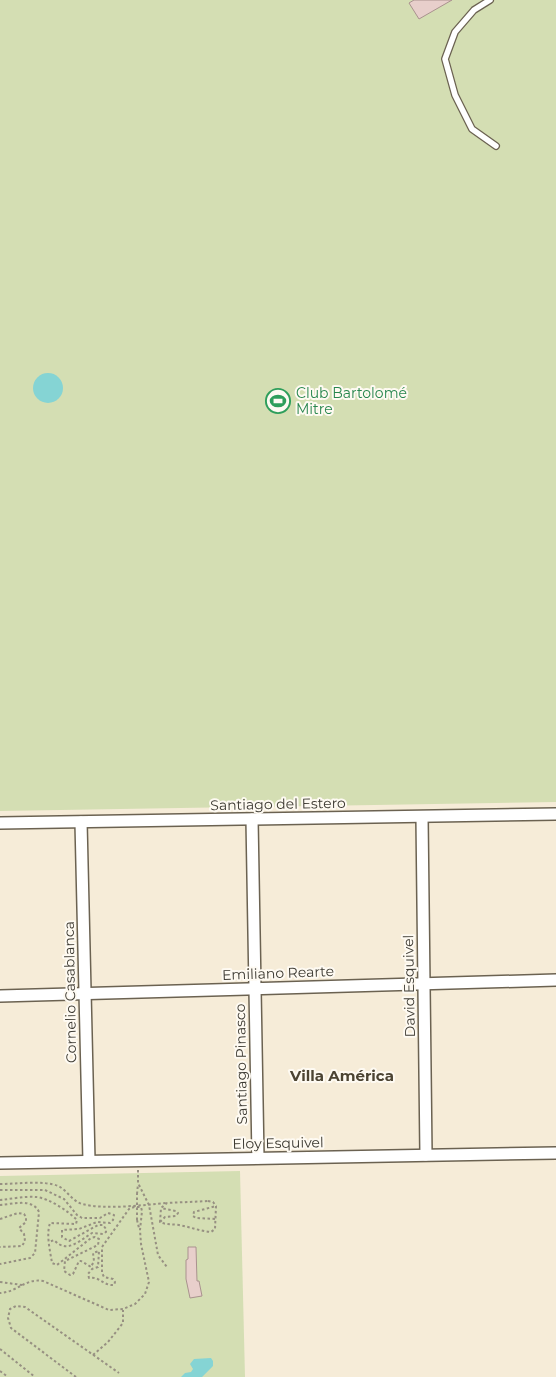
<svg xmlns="http://www.w3.org/2000/svg" width="556" height="1377" viewBox="0 0 556 1377" font-family="Montserrat,sans-serif">
  <style>
    .green { fill: #d4deb3 }
    .water { fill: #85d4d4 }
    .building { fill: #e8cfcb; stroke: #a9928e }
    .lines { fill: none; stroke-linecap: round; stroke-linejoin: round }
    .service-casing { stroke: #6b6251; stroke-width: 8 }
    .minor-casing { stroke: #6b6251; stroke-width: 14 }
    .path { stroke: #979082; stroke-width: 2; stroke-dasharray: 2.5 2.5; stroke-linecap: butt }
    .service { stroke: #fff; stroke-width: 5.5 }
    .minor { stroke: #fff; stroke-width: 11 }
    .path-bridge { stroke: #979082; stroke-width: 2; stroke-dasharray: 2.5 2.5; stroke-linecap: butt }
    .labels { text-anchor: middle; dominant-baseline: central; stroke-width: 4; stroke-linejoin: round; paint-order: stroke }
    .leisure-label { font-size: 14px; fill: #27864d; stroke: #fefaf2; text-anchor: start }
    .street-label { font-size: 14px; fill: #3d3a32; stroke: #fefaf2 }
    .neighbourhood-label { font-size: 15px; font-weight: bold; fill: #4c4433; stroke: #fefaf2 }
  </style>
  <rect width="100%" height="100%" fill="#f6ecd8"/>
  <g class="green">
    <polygon points="0,0 556,0 556,802 0,811"/>
    <polygon points="240,1171 245,1377 0,1377 0,1176"/>
  </g>
  <g class="water">
    <circle cx="48" cy="388" r="15"/>
    <polygon points="211,1358 213,1361 213,1366 202,1377 181,1377 185,1373 191,1372 193,1369 190,1364 194,1359"/>
  </g>
  <g class="building">
    <polygon points="414,0 452,0 419,19 409,3"/>
    <polygon points="188,1247 196,1247 197,1281 199,1281 202,1296 190,1298 186,1279 186,1260 188,1259"/>
  </g>
  <g class="lines">
    <defs>
      <polyline id="service" points="490,0 474,10 455,32 445,59 455,95 472,129 496,146"/>
      <g id="minor">
        <polyline points="422,817 426,1155"/>
        <polyline points="252,819 258,1158"/>
        <polyline points="81,822 89,1161"/>
        <polyline points="0,823 556,814"/>
        <polyline points="0,996 556,980"/>
        <polyline points="0,1163 556,1153"/>
      </g>
    </defs>
    <use href="#service" class="service-casing"/>
    <use href="#minor" class="minor-casing"/>
    <g class="path">
      <polyline points="138,1170 138,1183 149,1205 158,1255 167,1267"/>
      <path d="M0,1184c16,0 44,-4 58,2 9,4 14,15 24,18 23,6 61,1 85,-1"/>
      <path d="M0,1190h45l19,9 13,16 5,3h18l8,-5 6,2 -1,5 -3,3 -13,-1 -18,7 -17,1v7l7,4 29,-16h5l3,4v3l-3,2 -11,-1c-13,8 -25,21 -38,7l-5,2"/>
      <polyline points="137,1194 138,1184"/>
      <path d="M0,1200c11,-1 25,-4 36,-3 13,1 32,14 41,23l-1,4 -26,-1c-4,12 0,27 2,40l5,2 34,-27 4,-1 4,2 -1,6 -33,16 -1,10 6,4 3,-1 6,-13h2l10,6 3,-6 -1,-8 6,-2 -1,16 -6,2 -4,5 1,4c11,-2 14,8 25,7l1,-3 -2,-3 -9,-2 -2,-4v-26l27,-38 5,-2h7l1,4 -2,19 1,14 8,38 -4,12 -10,10 -12,5 -14,1 -66,-29c-18,-3 -25,11 -43,12"/>
      <path d="M208,1201l5,1 3,4 -1,23 -4,3c-11,-1 -21,-5 -32,-7 -7,-1 -13,0 -19,-3l1,-14 6,-5z"/>
      <path d="M0,1205c13,-1 33,-7 39,7l-4,41 -5,5 -30,6"/>
      <polyline points="0,1219 18,1213 24,1214 26,1217 26,1222 19,1228 24,1234 25,1241 22,1246 0,1247"/>
      <polyline points="215,1219 196,1218 193,1216 194,1212 216,1206"/>
      <polyline points="137,1220 139,1228"/>
      <polyline points="160,1222 165,1217 176,1216 178,1213 176,1211 161,1208"/>
      <polyline points="0,1282 22,1285"/>
      <polyline points="0,1349 35,1377"/>
      <polyline points="93,1355 108,1342 123,1323 123,1310"/>
      <polyline points="0,1371 8,1377"/>
      <polyline points="76,1377 11,1328 8,1318 10,1309 16,1306 25,1307 119,1373"/>
    </g>
    <use href="#service" class="service"/>
    <use href="#minor" class="minor"/>
    <polyline class="path-bridge" points="137,1220 137,1194"/>
  </g>
  <defs>
    <symbol id="stadium-ring" viewBox="-11 -11 22 22"><circle r="9.5" fill="#fefaf2" stroke="#2e9e5b" stroke-width="1.5"/><path d="M0-5a6.5 5 0 1 0 0 10a6.5 5 0 1 0 0-10ZM-3.5-1.8h7v3.6h-7Z" fill="#2e9e5b"/></symbol>
  </defs>
  <g fill-rule="evenodd">
    <use href="#stadium-ring" x="264" y="387" width="28" height="28"/>
  </g>
  <g class="labels">
    <g class="leisure-label">
      <text x="296" y="393">Club Bartolomé<tspan x="296" dy="16">Mitre</tspan></text>
    </g>
    <g class="street-label">
      <text transform="translate(278 804) rotate(-1)">Santiago del Estero</text>
      <text transform="translate(278 973) rotate(-2)">Emiliano Rearte</text>
      <text transform="translate(409 986) rotate(-91)">David Esquivel</text>
      <text transform="translate(70 992) rotate(-91)">Cornelio Casablanca</text>
      <text transform="translate(241 1064) rotate(-91)">Santiago Pinasco</text>
      <text transform="translate(278 1143) rotate(-1)">Eloy Esquivel</text>
    </g>
    <g class="neighbourhood-label">
      <text x="342" y="1075">Villa América</text>
    </g>
  </g>
</svg>
